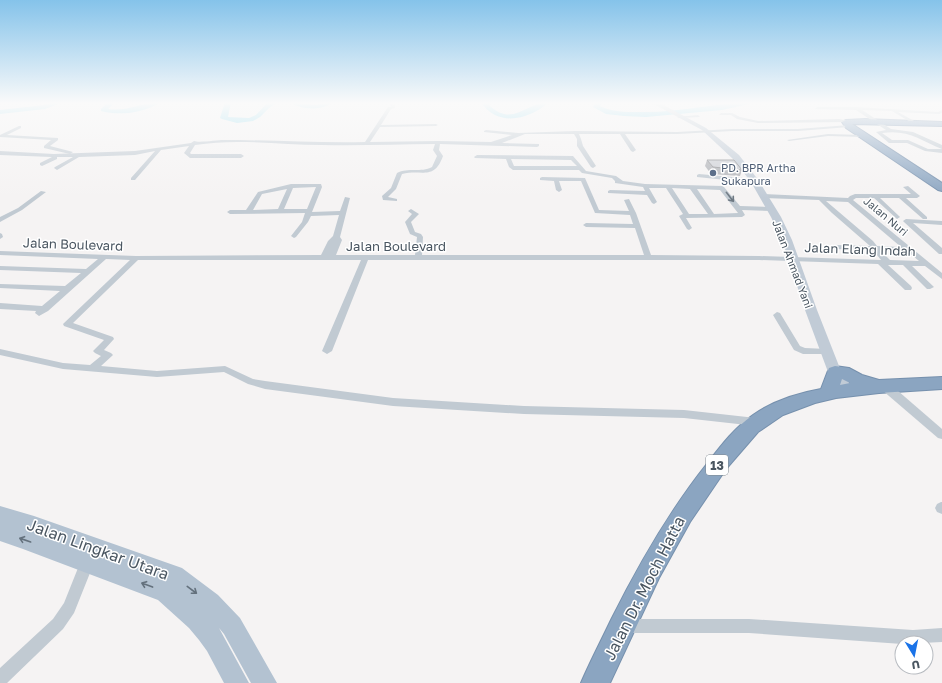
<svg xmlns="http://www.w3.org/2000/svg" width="942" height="683" viewBox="0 0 942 683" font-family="'Golos Text',sans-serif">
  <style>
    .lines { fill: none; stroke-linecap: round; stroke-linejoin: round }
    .river { fill: #90daee; fill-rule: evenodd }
    .highway-casing { stroke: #7690ad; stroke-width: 2 }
    .street { fill: #c1cad2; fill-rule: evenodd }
    .secondary { fill: #c1cbd6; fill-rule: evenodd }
    .primary { fill: #b3c2d1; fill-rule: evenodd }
    .highway { fill: #8ba5c1; fill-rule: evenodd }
    .wall { fill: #b0b2b7 }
    .building { fill: #cdcfd5; stroke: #909195 }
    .oneway { stroke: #6e7983 }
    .oneway2 { stroke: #64717d }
    .service-dot { fill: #5c6f8a; stroke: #fff; stroke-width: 1.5 }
    .labels { text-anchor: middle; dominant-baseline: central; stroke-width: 3; stroke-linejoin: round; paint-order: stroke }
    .far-service-label { font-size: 11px; fill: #4e5e75; stroke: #fff; text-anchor: start }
    .far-street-label { font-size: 11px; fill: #4a5661; stroke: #fff }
    .shield { fill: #fff; stroke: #808990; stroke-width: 1 }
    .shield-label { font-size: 12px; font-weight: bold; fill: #4a5661 }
    .street-label { font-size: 13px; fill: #4a5661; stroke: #fff }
    .near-street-label { font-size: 16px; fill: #4a5661; stroke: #fff }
  </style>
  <rect width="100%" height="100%" fill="#f5f3f3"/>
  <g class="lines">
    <g class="river">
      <polygon points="53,102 64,102 45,109 0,114 0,110 44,105"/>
      <path d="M108,102h7l-7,7c19,3 35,-7 53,-7 -17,11 -42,14 -60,9v-2z"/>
      <polygon points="225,102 231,102 228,117 249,118 256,115 268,102 278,102 269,108 260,117 253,121 237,123 222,119 220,118"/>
      <path d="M288,102l27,3 18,-3c-12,10 -32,7 -45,0z"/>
      <path d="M484,102h7l-2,3c24,23 37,-3 60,-3 -19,17 -49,25 -66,3z"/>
      <path d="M596,102h7l-3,4c12,6 25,6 39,6 40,1 79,-10 119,-10l-36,8 -76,7 -22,-1 -18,-2 -13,-7z"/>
    </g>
    <defs>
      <g id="highway">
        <polygon points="865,119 942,122 942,126 852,124 942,183 942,191 938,190 846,128 842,122 846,120"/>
        <path d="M835,366l14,2 13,7 17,5 63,-3v12l-63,4 -43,5 -21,5 -32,12 -25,17 -32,37 -36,53 -31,56 -49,105h-29c9,-21 20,-42 30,-63 27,-54 57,-107 95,-155 14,-18 28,-37 47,-50 20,-14 45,-22 68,-26l8,-21zM842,379l8,4 -10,2z"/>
      </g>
    </defs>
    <use href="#highway" class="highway-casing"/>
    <g class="street">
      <path d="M390,102h4l1,6 -4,1 -10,16 55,-1 2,1 -2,1 -56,1 -10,15 68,-1 53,1 21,-7 -28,-3v-1l2,-1 32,3 57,-2 102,1 55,-3h66l51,-4 2,1 -2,1 -51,4h-66l-55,3h-52l11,16 -3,2 -2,-1 -11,-17h-41l2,5 2,7 13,20 -3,2 -2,-1 -14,-21v-7l-3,-5h-49l-23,9 37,1v2l-2,1 -97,-3 -1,6 4,6c-9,25 -21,13 -41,18l-6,15 -8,8 9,2v2l-14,-1 -1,-4 9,-8 6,-15c11,-6 24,0 35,-6l5,-11 -4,-6 2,-6c-37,0 -75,2 -113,1 -42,0 -85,-7 -127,0l-5,8 1,1h50l3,2 -3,2h-51l-6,-5 5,-7 -28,4 -26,30h-4v-2l24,-27 -20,4 -56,2 -22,13 -3,-2 1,-1 18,-10h-16v2l-15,7 -2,-1v-2l12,-6 -52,-2v-4l54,3 81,-3 56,-8 3,-2c5,2 23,-1 30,-1 47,0 94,3 141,2l23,-35h3z"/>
      <path d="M817,107h39l82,5 4,-2v3l-3,1 -41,-2 16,9 -2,2 -20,-12 -30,-1 29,19 22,3 29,13v4c-22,-9 -34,-20 -60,-16l10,7h16l20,9h14v4l-17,-2 -18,-8h-18l-13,-11 10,-2 -30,-20 -41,-1z"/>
      <polygon points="721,113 732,113 740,117 758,121 839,119 849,121 847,122 758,123 737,119 731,115 719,115"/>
      <polygon points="698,115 700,117 679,118 677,117"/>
      <polygon points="19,126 21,126 21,128 7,135 58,138 58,140 50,146 73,152 70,154 44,148 44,146 51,140 0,137 0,135"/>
      <polygon points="828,134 863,135 865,136 863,137 828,136 789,141 787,140"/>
      <path d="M477,155l96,1 13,15 30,5 7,5 22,3 77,2 2,1 16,19 32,1 3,2 -3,2 -30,-1 3,5 -3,2 -56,1 6,10 -3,2 -2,-1 -8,-13 4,-2 -17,-26h-17l8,14 -3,2 -2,-1 -5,-8 -39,-2v-2l2,-1 35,1 -2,-4 -28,-4v-2l-3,-3 -30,-5 -3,-3h-66l-4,-3 -3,-8 -31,-1 -1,-1zM511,159l60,1 6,6h-63zM672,188l18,1 18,25h-19zM697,189l23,1 18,23 -24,1z"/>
      <polygon points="699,174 755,179 758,181 755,183 697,177 697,175"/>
      <path d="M542,177l43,1 14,32 30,1 -5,-11 5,-1 7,14 15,42 108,1 122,4 -8,-10 -41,-1 -1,-2 4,-2 35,1 -38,-33 -13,-13 -55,-2 -3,-2 3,-2 84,4 2,-2 5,-2h56l-8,-7 5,-1 12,10 -3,2h-11l21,19v2h-4l-24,-21h-19l19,18 1,1 -3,2 -23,-21h-18l-3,2 89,73v6l-17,-13h-13l22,21 -4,2h-3l-24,-24h-15l23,21 1,2 -1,2h-6l-27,-26 -119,-4h-391l-36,91 -5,3 -5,-3 39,-91h-223l-65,63 40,14 1,2 -10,11 7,3 2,2 -12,11 56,5 68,-5 28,13 12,2 128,17 131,8 160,4 72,8 4,1 1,3 -1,3 -4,1 -72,-8 -160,-4 -131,-8 -128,-17 -17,-5 -24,-12 -67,5 -94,-8 -63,-14v-6l63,14 27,2 11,-9 -6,-3 -2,-2 11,-11 -40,-14 -1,-2 67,-64 -24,-1 -58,52 -9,5 -4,-3 1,-2 -36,-2v-6l42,3 18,-15 -60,-3v-4l65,2 16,-13 -81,-3v-4l86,3 12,-10 -98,-4v-4l136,5 185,-1 7,-14 5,-5 6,-21 -28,1 -3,6 -12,15 -2,1 -3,-2 11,-14 3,-9 -75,1 -3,-2 3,-2h16l12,-18 33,-8h30l1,3 -10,25 28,-1 5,-14 5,1 -10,39 2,3 -6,15h79l2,-18 -7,-3 -5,-12 7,-8 -4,-3 3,-2 8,5 -8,8 4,10 6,2 2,3 -1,18h222l-9,-27 -49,-1 -3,-2 3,-2 47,1 -3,-9 -35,-2 -14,-32h-22l3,9 -3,2 -3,-2 -2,-9 -14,-1v-2zM316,187l-9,22h-23l9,-21zM287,189l-9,20 -25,1 9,-16zM826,201l22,1 53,45 -24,-1 -4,-5zM880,250l27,1 12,10 -29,-1z"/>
      <polygon points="41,191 46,192 22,210 0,222 0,217 18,208"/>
      <polygon points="906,219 942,221 942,225 913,223 942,248 942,254 939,254 904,222 903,221"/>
      <polygon points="0,233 2,234 3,237 0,239"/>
      <polygon points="777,312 780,313 800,346 805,348 827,349 830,350 832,352 830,354 803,354 794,350 773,315"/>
      <polygon points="886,383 890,384 942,429 942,439 938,438 882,390 881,387 882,384"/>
      <polygon points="941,502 942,502 942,514 937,512 935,508 937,504"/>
      <polygon points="87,556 92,558 94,563 74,613 63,629 7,683 0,683 0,668 53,619 64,603 82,558"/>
      <polygon points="625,619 749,619 913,630 942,628 942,642 902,644 749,633 625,633 620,631 618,626 620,621"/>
    </g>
    <polygon class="secondary" points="650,102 658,102 706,128 739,155 759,181 781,217 792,240 817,310 841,371 855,391 853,395 848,396 843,395 828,372 805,310 782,240 771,217 751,182 733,159 702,130"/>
    <polygon class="primary" points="0,506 34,516 182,568 218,595 240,618 277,683 251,683 224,634 219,628 249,683 224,683 207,651 199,640 189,628 158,600 23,549 0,541"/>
    <use href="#highway" class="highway"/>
  </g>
  <polygon class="wall" points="707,160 742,170 740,176 711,174 705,166"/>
  <polygon class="building" points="707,160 734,160 742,170 713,167"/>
  <defs><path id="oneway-shaft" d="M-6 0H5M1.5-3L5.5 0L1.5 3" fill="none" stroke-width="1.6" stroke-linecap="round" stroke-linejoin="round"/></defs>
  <use class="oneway" href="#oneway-shaft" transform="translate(730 197) rotate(52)"/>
  <g class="oneway2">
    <use href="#oneway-shaft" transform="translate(25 540) rotate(-161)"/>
    <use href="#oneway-shaft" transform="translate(147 585) rotate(-160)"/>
    <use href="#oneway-shaft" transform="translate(192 590) rotate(37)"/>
  </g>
  <linearGradient id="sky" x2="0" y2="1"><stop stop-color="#85c3ea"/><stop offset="0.52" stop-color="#fafafa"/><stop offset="1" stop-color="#fafafa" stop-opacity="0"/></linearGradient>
  <rect width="942" height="198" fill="url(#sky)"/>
  <circle class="service-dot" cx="713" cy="173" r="4"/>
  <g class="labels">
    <g class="far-service-label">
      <text x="721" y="167">PD. BPR Artha<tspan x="721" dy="13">Sukapura</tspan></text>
    </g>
    <g class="far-street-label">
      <text transform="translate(886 216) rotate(40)">Jalan Nuri</text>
      <text transform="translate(793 264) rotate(69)">Jalan Ahmad Yani</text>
    </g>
    <rect class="shield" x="706" y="455" width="22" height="20" rx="3"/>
    <g class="shield-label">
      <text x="717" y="465">13</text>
    </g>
    <g class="street-label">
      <text transform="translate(73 244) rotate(2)">Jalan Boulevard</text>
      <text x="396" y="246">Jalan Boulevard</text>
      <text transform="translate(860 249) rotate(2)">Jalan Elang Indah</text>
    </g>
    <g class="near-street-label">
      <text transform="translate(98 549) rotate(20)">Jalan Lingkar Utara</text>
      <text transform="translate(644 588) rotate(-63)">Jalan Dr. Moch Hatta</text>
    </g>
  </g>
  <g transform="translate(914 655) rotate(170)"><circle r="19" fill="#ffffff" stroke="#b7bbc0"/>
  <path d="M0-3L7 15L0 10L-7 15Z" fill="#1a73e8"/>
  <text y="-6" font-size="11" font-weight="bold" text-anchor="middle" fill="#4a5661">U</text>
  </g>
</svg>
